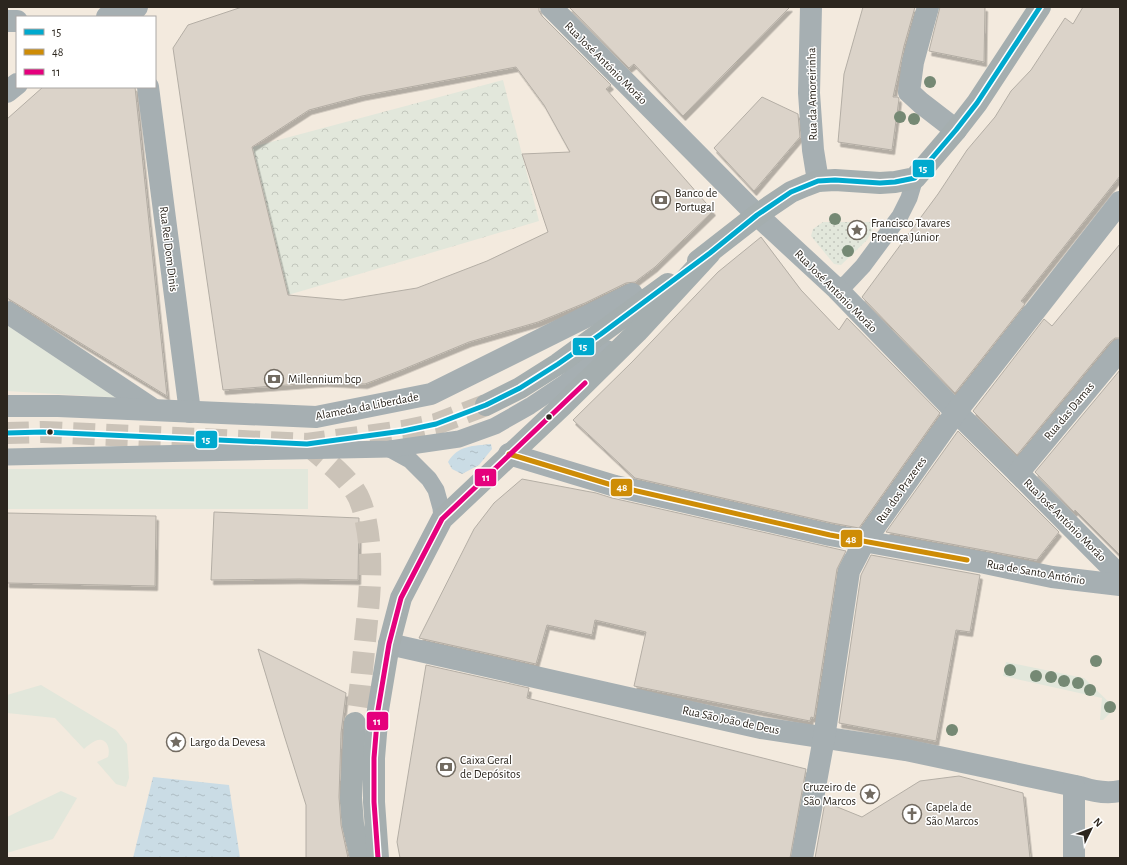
<svg xmlns="http://www.w3.org/2000/svg" width="1127" height="865" viewBox="0 0 1127 865" font-family="'Alegreya Sans',sans-serif">
  <style>
    .grass { fill: #e2e7db }
    .park { fill: url(#park-crowns) }
    .garden { fill: url(#garden-dots) }
    .water { fill: url(#water-ripples) }
    .building { fill: #dbd3c9; stroke: #b4aea5; fill-rule: evenodd; filter: url(#shadow) }
    .lines { fill: none; stroke-linecap: round; stroke-linejoin: round }
    .secondary-tunnel { stroke: #cbc3b8; stroke-width: 22; stroke-dasharray: 22 11; stroke-linecap: butt }
    .service { stroke: #a6afb2; stroke-width: 17 }
    .pedestrian { stroke: #a6afb2; stroke-width: 22 }
    .minor { stroke: #a6afb2; stroke-width: 22 }
    .secondary { stroke: #a5aeaf; stroke-width: 22 }
    .bus-1-casing { stroke: #fff; stroke-width: 8 }
    .bus-2-casing { stroke: #fff; stroke-width: 8 }
    .bus-3-casing { stroke: #fff; stroke-width: 8 }
    .bus-1 { stroke: #00a9ce; stroke-width: 5 }
    .bus-2 { stroke: #ce8c06; stroke-width: 5 }
    .bus-3 { stroke: #e5007d; stroke-width: 5 }
    .tree { fill: #758974 }
    .bus-dot { fill: #2c261e; stroke: #fff; stroke-width: 1.5 }
    .labels { text-anchor: middle; dominant-baseline: central; stroke-width: 3; stroke-linejoin: round; paint-order: stroke }
    .street-label { font-size: 12px; fill: #2c261e; stroke: #fff }
    .poi-label { font-size: 12px; fill: #2c261e; stroke: #fff; text-anchor: start }
    .line-badge { stroke: #fff; stroke-width: 1.5 }
    .badge-label { font-size: 11px; text-anchor: middle; font-weight: bold; fill: #fff }
  </style>
  <defs>
    <pattern id="park-crowns" width="20" height="18" patternUnits="userSpaceOnUse"><rect width="20" height="18" fill="#e2e7db"/><path d="M2 6a3 3 0 1 1 6 0M12 15a3 3 0 1 1 6 0" fill="none" stroke="#c2c6bc"/></pattern>
    <pattern id="garden-dots" width="8" height="8" patternUnits="userSpaceOnUse"><rect width="8" height="8" fill="#e2e7db"/><path d="M2 2h.1M6 6h.1" fill="none" stroke="#c2c6bc" stroke-width="1.8" stroke-linecap="round"/></pattern>
    <pattern id="water-ripples" width="26" height="14" patternUnits="userSpaceOnUse"><rect width="26" height="14" fill="#cadce5"/><path d="M2 4q2-2 4 0t4 0M15 11q2-2 4 0t4 0" fill="none" stroke="#aebdc4"/></pattern>
    <filter id="shadow"><feDropShadow dx="2.5" dy="4.5" stdDeviation="0" flood-color="#0004"/></filter>
  </defs>
  <rect width="100%" height="100%" fill="#f3eade"/>
  <g class="grass">
    <polygon points="7,323 123,398 7,391"/>
    <rect x="7" y="469" width="301" height="40"/>
    <polygon points="1006,662 1084,678 1115,708 1103,720 1100,720 1102,698 1003,676"/>
    <path d="M41,685l75,45 11,14 2,34 -3,9 -10,-3 -19,-22 11,-5c3,-9 -2,-21 -13,-16 -4,2 -8,5 -11,8l-29,-31 -48,-5v-18z"/>
    <polygon points="61,791 77,798 53,839 7,853 7,817"/>
  </g>
  <polygon class="park" points="503,80 539,221 288,295 252,147"/>
  <polygon class="garden" points="823,222 869,222 875,225 867,240 841,265 834,264 811,236 813,229"/>
  <g class="water">
    <path d="M491,444l1,5 -13,16 -17,9 -10,-5 -4,-7c10,-17 25,-16 43,-18z"/>
    <polygon points="153,777 229,785 240,858 133,858"/>
  </g>
  <g class="building">
    <path d="M242,7h297v4l3,5 69,69 -5,4 107,122 -58,56 -20,15 -9,1 -41,20 -47,19 -69,20 -70,29 -34,13 -40,-2 -102,8 -50,-342 15,-23zM516,67l28,38 26,47 -48,2 26,78 -61,29 -70,27 -74,12 -55,-5 -36,-148 57,-37 53,-14z"/>
    <polygon points="569,7 790,7 683,116 634,64 629,68"/>
    <polygon points="863,7 915,7 904,46 893,97 898,97 899,99 892,150 838,142 844,74"/>
    <polygon points="940,7 985,7 984,62 929,51"/>
    <polygon points="1083,7 1120,7 1120,176 1021,301 1025,304 955,393 862,297 938,194 967,150 995,117 1011,91 1031,70 1065,18 1073,24"/>
    <polygon points="43,87 135,87 167,396 7,298 7,119"/>
    <polygon points="762,97 798,114 800,137 754,191 714,148"/>
    <polygon points="761,237 801,290 839,330 847,318 940,413 859,528 832,523 635,478 573,420 632,362 718,272"/>
    <polygon points="1120,244 1120,338 1115,338 1110,342 1017,455 973,411 1044,319 1052,326"/>
    <polygon points="1120,370 1120,555 1075,510 1074,512 1035,472"/>
    <polygon points="958,431 1059,532 1037,560 886,532"/>
    <polygon points="522,479 596,493 612,498 846,551 837,569 814,718 811,717 810,721 634,686 646,632 595,620 592,635 547,625 536,664 419,638 474,529 494,503"/>
    <polygon points="214,512 359,518 358,580 299,579 211,580"/>
    <polygon points="7,513 156,516 155,586 7,583"/>
    <polygon points="871,555 980,575 970,632 956,630 936,741 839,723 861,575"/>
    <polygon points="258,649 346,693 341,733 339,797 341,825 348,858 306,858 306,805 284,735"/>
    <polygon points="426,665 529,688 527,698 806,769 790,858 400,858 397,842"/>
    <polygon points="959,776 1023,793 1030,858 815,858 825,802 862,817 920,781"/>
  </g>
  <g class="lines">
    <g class="secondary-tunnel">
      <polyline points="7,433 43,432 307,444 403,431 436,424 486,405"/>
      <path d="M307,444c15,14 36,29 48,47 6,9 9,21 11,31 8,40 3,79 -1,119 -3,28 -5,55 -10,82"/>
    </g>
    <g class="service">
      <polyline points="837,289 847,283 863,266 900,216 909,198 915,178"/>
      <polyline points="390,449 410,460 429,479 436,490 441,508 442,519"/>
      <polyline points="7,457 390,449 459,439 495,426 530,406 566,382 608,349"/>
    </g>
    <g class="pedestrian">
      <polyline points="148,87 190,412"/>
      <polyline points="7,312 154,410"/>
      <polyline points="7,406 58,406 316,417 431,394 632,294"/>
    </g>
    <g class="minor">
      <polyline points="551,7 757,215 837,289 956,412 1018,473 1120,576"/>
      <polyline points="811,7 809,93 813,150 818,181"/>
      <polyline points="928,7 913,62 909,92 921,103 956,130"/>
      <polyline points="107,17 137,7"/>
      <polyline points="7,21 17,21"/>
      <polyline points="7,92 17,84"/>
      <polyline points="509,454 615,486 830,535 985,563 1052,577 1120,585"/>
      <polyline points="1018,473 1120,350"/>
      <path d="M389,644l372,84 145,22 174,37c12,4 26,7 40,4"/>
      <polyline points="802,858 824,738 849,571 864,542 956,412 1120,202"/>
      <polyline points="1074,858 1074,786"/>
    </g>
    <g class="secondary">
      <polyline points="698,261 757,215 791,192 805,186 818,181 835,180 880,183 895,182 915,178 956,130 977,103 1040,7"/>
      <polyline points="486,405 520,388 558,364 668,284"/>
      <polyline points="355,723 351,798 353,824 361,858"/>
      <polyline points="378,858 374,802 374,758 378,710 389,644 401,598 442,519 563,405 637,332 710,253"/>
    </g>
    <defs>
      <polyline id="bus-1" points="7,433 43,432 307,444 403,431 436,424 486,405 520,388 558,364 601,334 710,253 757,215 791,192 818,181 835,180 880,183 895,182 915,178 956,130 977,103 1040,7"/>
      <polyline id="bus-2" points="509,454 615,486 830,535 967,560"/>
      <polyline id="bus-3" points="378,858 374,802 374,758 378,710 389,644 401,598 442,519 585,383"/>
    </defs>
    <use href="#bus-1" class="bus-1-casing"/>
    <use href="#bus-2" class="bus-2-casing"/>
    <use href="#bus-3" class="bus-3-casing"/>
    <use href="#bus-1" class="bus-1"/>
    <use href="#bus-2" class="bus-2"/>
    <use href="#bus-3" class="bus-3"/>
  </g>
  <g class="tree">
    <circle cx="930" cy="82" r="6"/>
    <circle cx="900" cy="117" r="6"/>
    <circle cx="914" cy="119" r="6"/>
    <circle cx="835" cy="219" r="6"/>
    <circle cx="848" cy="251" r="6"/>
    <circle cx="1096" cy="661" r="6"/>
    <circle cx="1010" cy="670" r="6"/>
    <circle cx="1036" cy="676" r="6"/>
    <circle cx="1051" cy="677" r="6"/>
    <circle cx="1064" cy="681" r="6"/>
    <circle cx="1078" cy="683" r="6"/>
    <circle cx="1090" cy="690" r="6"/>
    <circle cx="1110" cy="707" r="6"/>
    <circle cx="952" cy="730" r="6"/>
  </g>
  <defs>
    <symbol id="bank-ring" viewBox="-11 -11 22 22"><circle r="9.5" fill="#fff" stroke="#726b61" stroke-width="1.5"/><path d="M-6-4H6V4H-6ZM0-2.3a2.3 2.3 0 1 0 0 4.6a2.3 2.3 0 1 0 0-4.6Z" fill="#726b61"/></symbol>
    <symbol id="sight-ring" viewBox="-11 -11 22 22"><circle r="9.5" fill="#fff" stroke="#726b61" stroke-width="1.5"/><path d="M0-6L1.8-2.2L6-1.7L2.9 1.2L3.7 5.4L0 3.3L-3.7 5.4L-2.9 1.2L-6-1.7L-1.8-2.2Z" fill="#726b61"/></symbol>
    <symbol id="church-ring" viewBox="-11 -11 22 22"><circle r="9.5" fill="#fff" stroke="#726b61" stroke-width="1.5"/><path d="M-1.2-6h2.4v3.5h3.3v2.4h-3.3V6h-2.4V-.1h-3.3v-2.4h3.3Z" fill="#726b61"/></symbol>
  </defs>
  <g fill-rule="evenodd">
    <use href="#bank-ring" x="650" y="189" width="22" height="22"/>
    <use href="#sight-ring" x="846" y="219" width="22" height="22"/>
    <use href="#bank-ring" x="263" y="368" width="22" height="22"/>
    <use href="#sight-ring" x="165" y="731" width="22" height="22"/>
    <use href="#bank-ring" x="435" y="756" width="22" height="22"/>
    <use href="#sight-ring" x="859" y="783" width="22" height="22"/>
    <use href="#church-ring" x="901" y="803" width="22" height="22"/>
  </g>
  <g class="bus-dot">
    <circle cx="549" cy="417" r="3.5"/>
    <circle cx="50" cy="432" r="3.5"/>
  </g>
  <g class="labels">
    <g class="street-label">
      <text transform="translate(606 63) rotate(45)">Rua José António Morão</text>
      <text transform="translate(812 94) rotate(-91)">Rua da Amoreirinha</text>
      <text transform="translate(169 249) rotate(83)">Rua Rei Dom Dinis</text>
      <text transform="translate(836 291) rotate(45)">Rua José António Morão</text>
      <text transform="translate(367 406) rotate(-11)">Alameda da Liberdade</text>
      <text transform="translate(1069 411) rotate(-50)">Rua das Damas</text>
      <text transform="translate(901 490) rotate(-55)">Rua dos Prazeres</text>
      <text transform="translate(1065 520) rotate(45)">Rua José António Morão</text>
      <text transform="translate(1036 572) rotate(10)">Rua de Santo António</text>
      <text transform="translate(731 720) rotate(12)">Rua São João de Deus</text>
    </g>
    <g class="poi-label">
      <text x="675" y="193">Banco de<tspan x="675" dy="14">Portugal</tspan></text>
      <text x="871" y="223">Francisco Tavares<tspan x="871" dy="14">Proença Júnior</tspan></text>
      <text x="288" y="379">Millennium bcp</text>
      <text x="190" y="742">Largo da Devesa</text>
      <text x="460" y="760">Caixa Geral<tspan x="460" dy="14">de Depósitos</tspan></text>
      <text x="856" y="787" text-anchor="end">Cruzeiro de<tspan x="856" dy="14">São Marcos</tspan></text>
      <text x="926" y="807">Capela de<tspan x="926" dy="14">São Marcos</tspan></text>
    </g>
  </g>
  <g class="line-badge">
    <rect x="912" y="159" width="23" height="19" rx="4" fill="#00a9ce"/>
    <rect x="572" y="337" width="23" height="19" rx="4" fill="#00a9ce"/>
    <rect x="195" y="430" width="23" height="19" rx="4" fill="#00a9ce"/>
    <rect x="474" y="468" width="23" height="19" rx="4" fill="#e5007d"/>
    <rect x="610" y="478" width="23" height="19" rx="4" fill="#ce8c06"/>
    <rect x="840" y="529" width="23" height="19" rx="4" fill="#ce8c06"/>
    <rect x="366" y="711" width="23" height="20" rx="4" fill="#e5007d"/>
  </g>
  <g class="badge-label">
    <text x="923" y="172">15</text>
    <text x="583" y="350">15</text>
    <text x="206" y="443">15</text>
    <text x="486" y="481">11</text>
    <text x="622" y="491">48</text>
    <text x="851" y="543">48</text>
    <text x="377" y="725">11</text>
  </g>
  <rect width="1127" height="865" fill="none" stroke="#2c261e" stroke-width="16"/>
  <rect x="16" y="16" width="140" height="72" fill="#ffffff" stroke="#aba8a5"/>
  <rect x="24" y="29" width="20" height="6" fill="#00a9ce" stroke="#aba8a5"/>
  <text x="52" y="36" font-size="12" fill="#2c261e">15</text>
  <rect x="24" y="49" width="20" height="6" fill="#ce8c06" stroke="#aba8a5"/>
  <text x="52" y="56" font-size="12" fill="#2c261e">48</text>
  <rect x="24" y="69" width="20" height="6" fill="#e5007d" stroke="#aba8a5"/>
  <text x="52" y="76" font-size="12" fill="#2c261e">11</text>
  <g transform="translate(1091 829) rotate(47)" stroke="#ffffff" stroke-width="3" paint-order="stroke">
  <path d="M0-3L7 15L0 10L-7 15Z" fill="#2c261e"/>
  <text y="-6" font-size="11" font-weight="bold" text-anchor="middle" fill="#2c261e">N</text>
  </g>
</svg>
